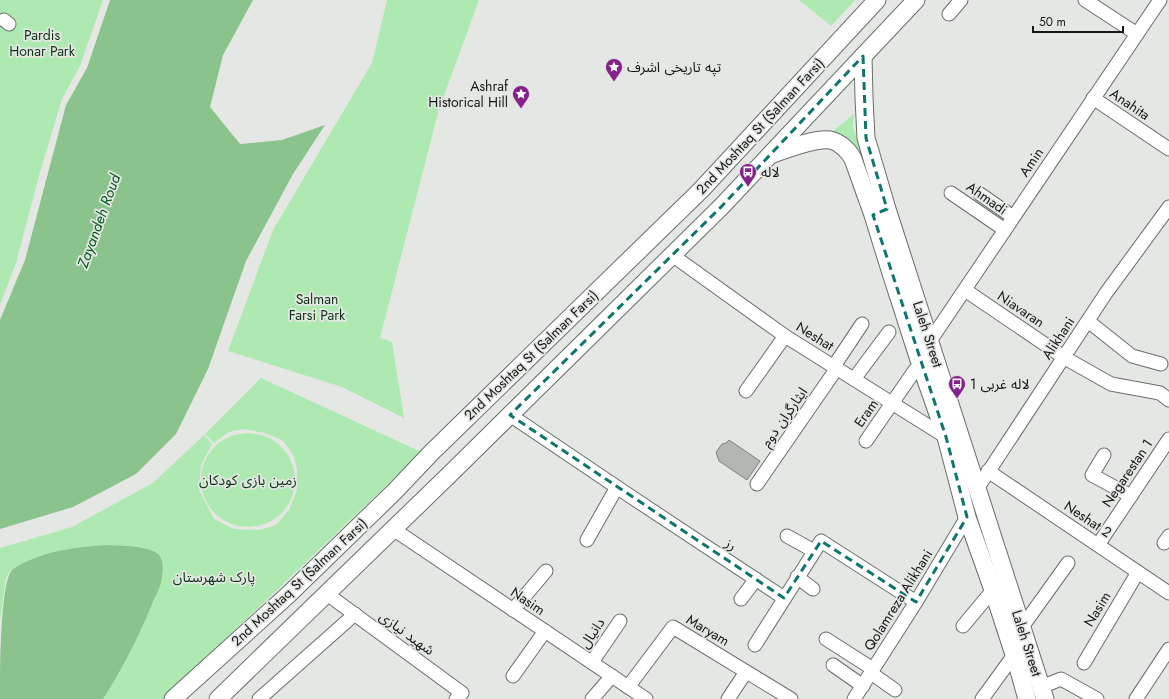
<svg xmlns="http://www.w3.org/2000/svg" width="1169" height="699" viewBox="0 0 1169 699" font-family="Jost,'Noto Sans Arabic',sans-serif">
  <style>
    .green { fill: #afe9b2 }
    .water { fill: #8ac38c }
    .building { fill: #b3b7b3; stroke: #7d807d }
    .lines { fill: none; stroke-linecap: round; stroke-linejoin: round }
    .minor-casing { stroke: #6a6e6a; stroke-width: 15 }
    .major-casing { stroke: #6a6e6a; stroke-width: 19 }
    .minor { stroke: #fff; stroke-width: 13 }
    .major { stroke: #fff; stroke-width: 17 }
    .marked { fill: none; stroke: #0f766e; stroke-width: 3; stroke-dasharray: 8 5; stroke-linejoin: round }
    .labels { text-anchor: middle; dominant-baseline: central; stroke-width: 3.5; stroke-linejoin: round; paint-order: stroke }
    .park-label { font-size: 14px; fill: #0c3512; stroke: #e4e7e4 }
    .poi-label { font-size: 14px; fill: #151715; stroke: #e4e7e4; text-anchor: start }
    .street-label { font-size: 14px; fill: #151715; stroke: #e4e7e4 }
    .water-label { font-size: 15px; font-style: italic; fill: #005c18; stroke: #e4e7e4 }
  </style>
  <rect width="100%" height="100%" fill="#e4e7e4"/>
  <g class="green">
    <polygon points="0,0 103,0 80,66 62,99 40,172 16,263 0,305"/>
    <polygon points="387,0 479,0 439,109 380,338 392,342 404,418 342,387 228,351 273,230 372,63"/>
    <polygon points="799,0 855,0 831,26"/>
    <polygon points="854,114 853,127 880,204 827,136"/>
    <polygon points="261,378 421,452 163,699 103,699 133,647 146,618 162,580 163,563 39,557 11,570 6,578 0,621 0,548 72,527 153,483 204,435 212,444 201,465 199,490 214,519 234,529 259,530 276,525 289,510 297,490 297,469 293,454 282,440 265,433 243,429 229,432 214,443 205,434"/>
    <circle cx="248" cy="480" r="47"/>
  </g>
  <g class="water">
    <polygon points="110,0 253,0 223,55 210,107 240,144 282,140 325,125 293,174 246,261 208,369 176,434 136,474 73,507 0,529 0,320 25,260 66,105 87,68"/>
    <path d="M105,545c14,1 45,0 54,10 5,6 4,16 3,23 -1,9 -7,18 -10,26 -13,33 -30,65 -49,95h-103c0,-23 0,-116 12,-129 2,-2 5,-3 8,-5 25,-14 57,-18 85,-20z"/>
  </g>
  <polygon class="building" points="729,440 760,461 747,480 719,461 716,452 722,444 726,443"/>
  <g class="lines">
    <defs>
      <g id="minor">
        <polyline points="1085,0 1137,34"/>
        <polyline points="949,14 961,0"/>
        <polyline points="4,20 9,24"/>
        <polyline points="1093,98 1169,149"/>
        <polyline points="951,193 1005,230"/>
        <polyline points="980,194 1013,217"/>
        <polyline points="672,255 785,336 946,437"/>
        <polyline points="965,290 1065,358 1111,384 1160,393 1169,400"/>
        <polyline points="1088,321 1132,356 1161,364"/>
        <polyline points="930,341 1160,0"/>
        <polyline points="834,366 862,324"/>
        <polyline points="854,379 889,332"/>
        <polyline points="746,391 785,336"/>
        <polyline points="510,415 633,498 784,598"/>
        <polyline points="866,441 915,370"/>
        <polyline points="1104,455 1092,475 1131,496"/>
        <polyline points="988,471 1169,593"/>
        <polyline points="757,484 837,368"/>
        <polyline points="977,489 1106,293 1169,207"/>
        <polyline points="393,529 646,699"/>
        <polyline points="787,536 814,551"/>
        <polyline points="587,540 617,487"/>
        <polyline points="1164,543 1169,536"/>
        <polyline points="1098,545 1169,439"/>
        <polyline points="797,577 813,589"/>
        <polyline points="327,594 462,693 456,699"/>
        <polyline points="741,599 756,579"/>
        <polyline points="513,610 546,571"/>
        <polyline points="963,626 993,590"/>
        <polyline points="1022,627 1068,563"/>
        <polyline points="826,639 873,669"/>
        <polyline points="755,645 821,541 916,602"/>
        <polyline points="592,662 620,621"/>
        <polyline points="1084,663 1138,572"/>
        <polyline points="833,665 863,686"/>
        <polyline points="871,673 895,690"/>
        <polyline points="513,676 545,631"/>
        <polyline points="628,687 673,627 791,699"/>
        <polyline points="1041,687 1061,679 1097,699"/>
        <polyline points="259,699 355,614"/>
        <polyline points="592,699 612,676"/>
        <polyline points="728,699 746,672"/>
        <polyline points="854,699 916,602 967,517"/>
        <polyline points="982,699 1014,655"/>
        <polyline points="1136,699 1169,649"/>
      </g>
      <g id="major">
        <polyline points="863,56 864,98 866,138 887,209 1045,699"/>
        <path d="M773,154c14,-5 42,-16 57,-14 10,2 19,11 23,19l20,56 17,55 30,93 26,74 21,80 26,73 25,77 9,32"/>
        <polyline points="173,699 288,595 395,491 432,452 701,190 877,0"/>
        <polyline points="218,699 449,475 721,207 916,0"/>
      </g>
    </defs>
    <use href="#minor" class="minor-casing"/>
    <use href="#major" class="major-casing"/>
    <use href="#minor" class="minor"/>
    <use href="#major" class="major"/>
  </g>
  <path class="marked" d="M863,56l3,82 21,71 -14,6 73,222 21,80 -51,85 -95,-61 -37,57 -274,-183 211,-208z"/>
  <defs>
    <symbol id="sight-pin" viewBox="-11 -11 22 30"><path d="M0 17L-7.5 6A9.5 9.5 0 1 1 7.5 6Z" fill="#84218a" stroke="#e4e7e4"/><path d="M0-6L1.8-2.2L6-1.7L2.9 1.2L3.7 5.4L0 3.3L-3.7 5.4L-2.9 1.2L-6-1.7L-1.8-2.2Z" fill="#fff"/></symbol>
    <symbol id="bus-pin" viewBox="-11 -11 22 30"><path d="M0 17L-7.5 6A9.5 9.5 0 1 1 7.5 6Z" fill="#84218a" stroke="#e4e7e4"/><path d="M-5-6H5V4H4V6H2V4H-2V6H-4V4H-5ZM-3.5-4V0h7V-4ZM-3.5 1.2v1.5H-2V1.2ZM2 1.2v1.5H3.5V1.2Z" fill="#fff"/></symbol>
  </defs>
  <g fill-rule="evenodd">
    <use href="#sight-pin" x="604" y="57" width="20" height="27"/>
    <use href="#sight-pin" x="511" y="84" width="20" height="27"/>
    <use href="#bus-pin" x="738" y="162" width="20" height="27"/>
    <use href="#bus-pin" x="947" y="374" width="20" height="27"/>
  </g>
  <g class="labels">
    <g class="park-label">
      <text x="42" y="35">Pardis<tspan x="42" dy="16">Honar Park</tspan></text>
      <text x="317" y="299">Salman<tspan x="317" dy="16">Farsi Park</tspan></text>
      <text x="248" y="480">زمین بازی کودکان</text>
      <text x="214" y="577">پارک شهرستان</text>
    </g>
    <g class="poi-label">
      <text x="627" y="67">تپه تاریخی اشرف</text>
      <text x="508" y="86" text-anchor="end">Ashraf<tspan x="508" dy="16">Historical Hill</tspan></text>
      <text x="761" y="172">لاله</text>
      <text x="970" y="384">لاله غربی 1</text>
    </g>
    <g class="street-label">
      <text transform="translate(1130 104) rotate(34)">Anahita</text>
      <text transform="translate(760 126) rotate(-47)">2nd Moshtaq St (Salman Farsi)</text>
      <text transform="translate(1031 162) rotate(-56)">Amin</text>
      <text transform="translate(987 198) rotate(35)">Ahmadi</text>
      <text transform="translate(1021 309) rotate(34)">Niavaran</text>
      <text transform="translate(928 334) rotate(72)">Laleh Street</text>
      <text transform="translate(815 336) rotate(32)">Neshat</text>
      <text transform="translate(1058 338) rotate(-57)">Alikhani</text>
      <text transform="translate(531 355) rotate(-44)">2nd Moshtaq St (Salman Farsi)</text>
      <text transform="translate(866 413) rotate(-55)">Eram</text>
      <text transform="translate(784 417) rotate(-55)">ایثارگران دوم</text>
      <text transform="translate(1127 473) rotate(-56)">Negarestan 1</text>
      <text transform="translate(1088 519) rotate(34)">Neshat 2</text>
      <text transform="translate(731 544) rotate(33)">رز</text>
      <text transform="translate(299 582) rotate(-43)">2nd Moshtaq St (Salman Farsi)</text>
      <text transform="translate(898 600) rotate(-58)">Qolamreza Alikhani</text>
      <text transform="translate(528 601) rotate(34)">Nasim</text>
      <text transform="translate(1097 609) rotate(-59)">Nasim</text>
      <text transform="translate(708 630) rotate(31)">Maryam</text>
      <text transform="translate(407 633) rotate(36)">شهید نیازی</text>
      <text transform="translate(592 633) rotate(-56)">دانیال</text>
      <text transform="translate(1027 643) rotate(72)">Laleh Street</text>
    </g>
    <g class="water-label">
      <text transform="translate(99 221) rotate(-70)">Zayandeh Roud</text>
    </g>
  </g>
  <path d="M1033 26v6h90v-6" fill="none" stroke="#151715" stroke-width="2"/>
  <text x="1039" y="26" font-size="12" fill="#151715" stroke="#e4e7e4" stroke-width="3" paint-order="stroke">50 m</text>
</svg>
